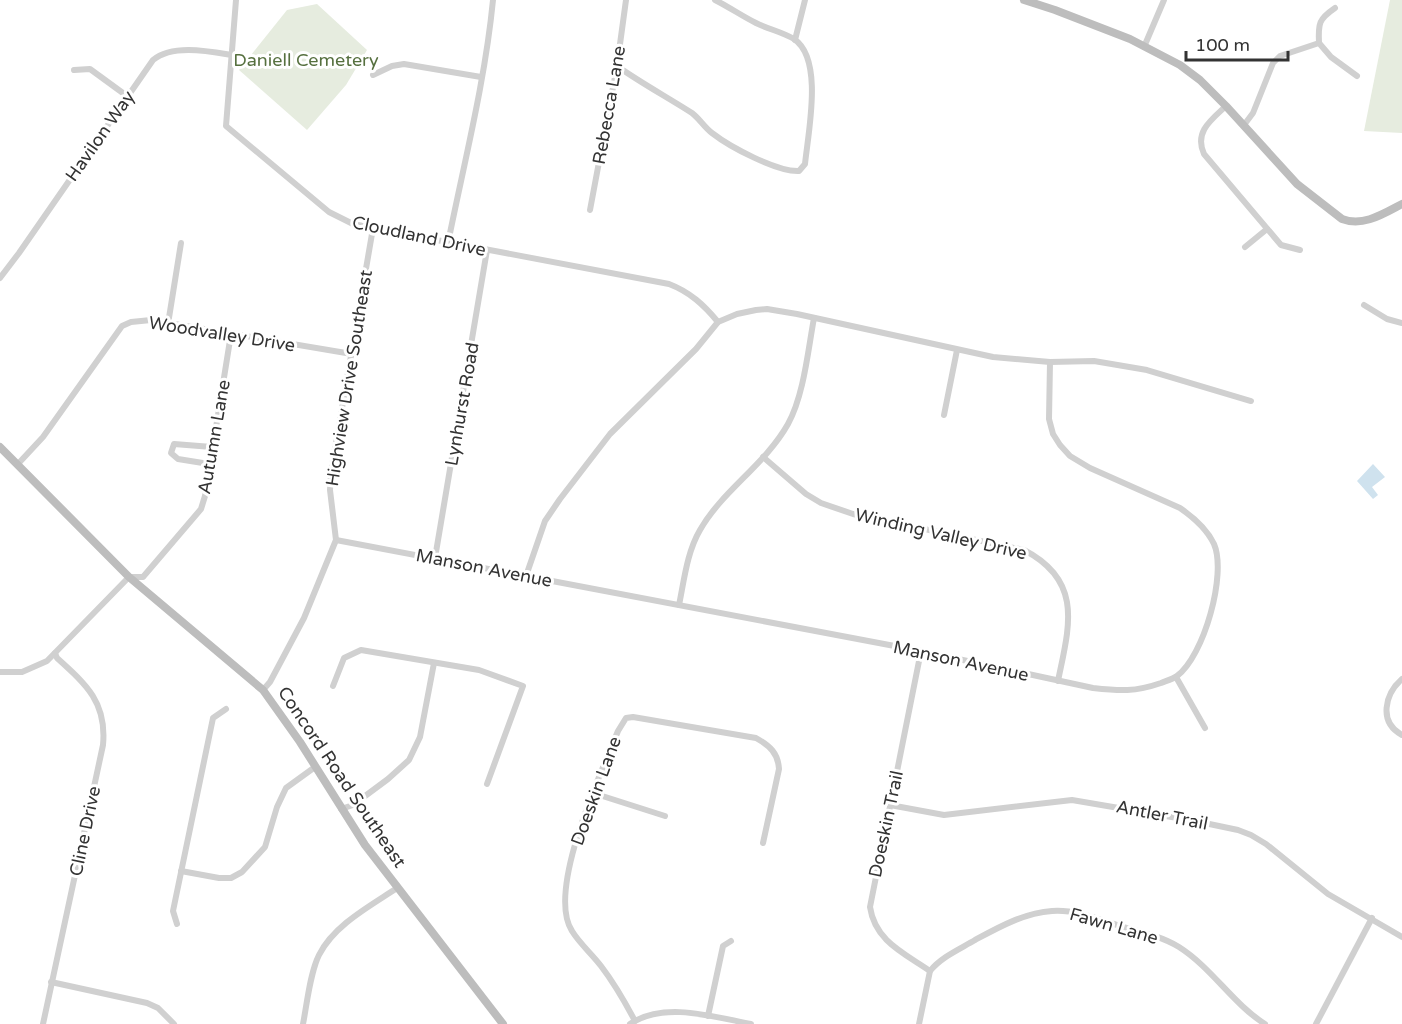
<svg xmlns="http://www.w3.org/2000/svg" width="1402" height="1024" viewBox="0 0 1402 1024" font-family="'Varela Round',sans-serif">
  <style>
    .green { fill: #e6ecdf }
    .water { fill: #cfe2ee }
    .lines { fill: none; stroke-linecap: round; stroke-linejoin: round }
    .street { stroke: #d0d0d0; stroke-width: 6 }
    .secondary { stroke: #bdbdbd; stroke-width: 8 }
    .labels { text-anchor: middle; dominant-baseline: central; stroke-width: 6; stroke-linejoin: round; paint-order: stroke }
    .park-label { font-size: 18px; fill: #56703f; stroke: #fff }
    .street-label { font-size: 18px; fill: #333; stroke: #fff }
  </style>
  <rect width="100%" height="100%" fill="#fff"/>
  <g class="green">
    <polygon points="1390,0 1402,0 1402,133 1364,131"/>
    <polygon points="317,4 367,50 346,85 307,130 239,70 287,10"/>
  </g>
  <polygon class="water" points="1373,464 1385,477 1372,487 1378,495 1373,499 1357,481"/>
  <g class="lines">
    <g class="street">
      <path d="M236,0l-10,126 103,86 24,12 20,4 296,56c21,8 35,21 49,38"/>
      <polyline points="795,40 805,0"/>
      <path d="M1319,43c-1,-20 0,-24 16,-35"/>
      <polyline points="1144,47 1164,0"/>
      <path d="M617,66c24,17 50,31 75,47 7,5 12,14 20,20 18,14 65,39 87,38l6,-7c3,-31 19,-105 -11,-125 -12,-7 -26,-10 -38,-16 -14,-7 -27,-16 -41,-23"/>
      <polyline points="74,70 90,69 127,96"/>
      <polyline points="373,75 392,66 404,64 481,77"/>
      <path d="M1226,106c-15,14 -32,26 -22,48l77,91 19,5"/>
      <polyline points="1244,125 1253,113 1273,63 1280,56 1319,43 1331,57 1357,76"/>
      <polyline points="590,210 617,66 626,0"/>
      <path d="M448,243c16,-80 37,-161 45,-243"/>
      <polyline points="1245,247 1267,229"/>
      <path d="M0,278l19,-25 134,-193c19,-16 55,-9 79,-5"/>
      <polyline points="1364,305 1387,319 1402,323"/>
      <polyline points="168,324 181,243"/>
      <polyline points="944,415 957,350"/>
      <path d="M763,457l43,37 15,9 32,11 171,36c60,31 45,77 34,131"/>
      <polyline points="209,464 178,459 171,453 174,444 212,447"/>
      <polyline points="17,465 43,437 122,326 131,322 151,320 352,354"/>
      <path d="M336,540l585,111 172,37c27,3 42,4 68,-5 5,-2 12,-4 16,-7 27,-20 50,-102 37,-132 -7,-15 -21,-27 -34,-36l-90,-40 -20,-12 -10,-11 -7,-11 -4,-15 1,-57"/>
      <polyline points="435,558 487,250"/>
      <polyline points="526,576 545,521 560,499 610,434 696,349 718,322 737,314 756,310 767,309 797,314 993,357 1050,362 1094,361 1147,370 1251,401"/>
      <path d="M679,605c5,-24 8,-53 21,-75 22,-39 65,-65 88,-106 16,-29 20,-74 26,-106"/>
      <path d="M921,651l-51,256c5,34 34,46 60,64"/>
      <polyline points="0,672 22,672 47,661 129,577 143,577 201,509 205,496 231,334"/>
      <polyline points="1176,677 1205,728"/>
      <path d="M1402,679c-17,15 -24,43 0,56"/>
      <polyline points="333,686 344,658 361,650 479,670 523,686 487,784"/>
      <polyline points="263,690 270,682 304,618 336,540 330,490 331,472 373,228"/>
      <polyline points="593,793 665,816"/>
      <polyline points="890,805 944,815 1072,800 1195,821 1238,830 1251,835 1266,844 1328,894 1402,937"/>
      <polyline points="341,809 353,805 388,779 409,760 420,737 434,663"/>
      <polyline points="181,871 219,878 231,878 242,872 265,847 277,807 286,788 315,767"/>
      <polyline points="177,924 173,911 213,718 226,709"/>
      <polyline points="51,982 147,1003 158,1008 174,1024"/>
      <polyline points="708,1016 723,946 731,941"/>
      <path d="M635,1021c-10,-19 -21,-38 -34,-55 -9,-12 -21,-22 -29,-35 -26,-40 29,-158 46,-200l8,-13 7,-1 123,21c14,8 22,15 23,31l-16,74"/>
      <path d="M43,1024l60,-279c4,-42 -16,-60 -46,-87l-2,-5"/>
      <path d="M303,1024c4,-20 7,-51 16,-69 15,-30 51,-49 78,-67"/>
      <path d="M630,1024c34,-23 84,-7 121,0"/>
      <path d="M919,1024l11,-53c11,-14 30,-22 45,-31 24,-13 49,-27 77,-29 23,-2 49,9 71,16 19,5 40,10 56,20 33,21 54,57 86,77"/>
      <polyline points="1316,1024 1372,918"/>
    </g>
    <g class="secondary">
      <path d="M1024,0l31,10 75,29 50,26 20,15 26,26 71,78 45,35c21,8 41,-5 60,-15"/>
      <polyline points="0,447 129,577 263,690 300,742 365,845 503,1024"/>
    </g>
  </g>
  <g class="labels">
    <g class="park-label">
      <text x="306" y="60">Daniell Cemetery</text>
    </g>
    <g class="street-label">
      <text transform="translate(609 105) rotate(-80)">Rebecca Lane</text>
      <text transform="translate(100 136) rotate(-55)">Havilon Way</text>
      <text transform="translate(419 236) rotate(12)">Cloudland Drive</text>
      <text transform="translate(222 334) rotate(9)">Woodvalley Drive</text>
      <text transform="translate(349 378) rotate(-81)">Highview Drive Southeast</text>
      <text transform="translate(462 404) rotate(-80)">Lynhurst Road</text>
      <text transform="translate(214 437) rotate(-80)">Autumn Lane</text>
      <text transform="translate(941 534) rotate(13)">Winding Valley Drive</text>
      <text transform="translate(484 568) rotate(11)">Manson Avenue</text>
      <text transform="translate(961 661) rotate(12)">Manson Avenue</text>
      <text transform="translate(342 777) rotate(56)">Concord Road Southeast</text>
      <text transform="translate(596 791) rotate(-70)">Doeskin Lane</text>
      <text transform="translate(1162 815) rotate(11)">Antler Trail</text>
      <text transform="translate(886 824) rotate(-78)">Doeskin Trail</text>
      <text transform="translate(85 831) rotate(-78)">Cline Drive</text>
      <text transform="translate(1114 926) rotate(16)">Fawn Lane</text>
    </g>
  </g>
  <path d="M1186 51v9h102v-9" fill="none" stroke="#333333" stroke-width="3"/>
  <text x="1195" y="51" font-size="18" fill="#333333" stroke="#ffffff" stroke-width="4.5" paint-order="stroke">100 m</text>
</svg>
